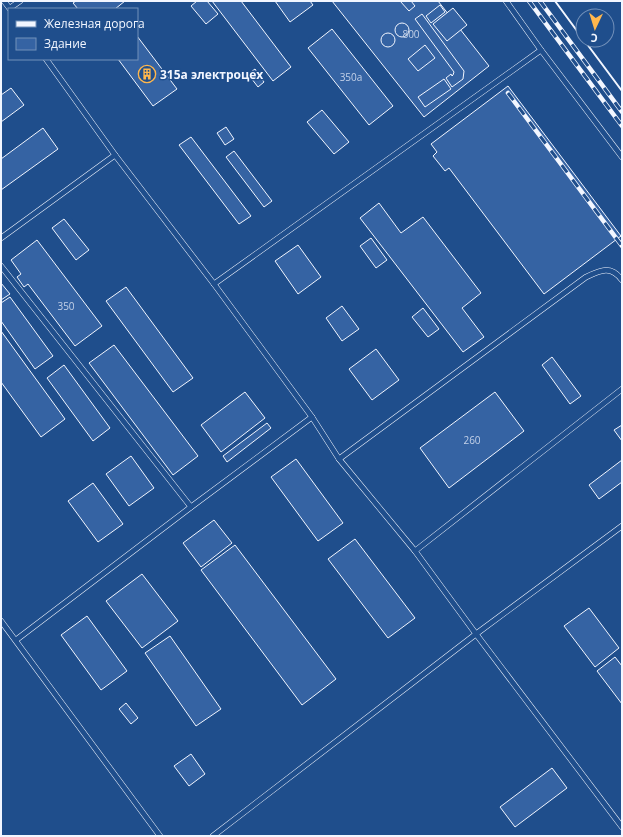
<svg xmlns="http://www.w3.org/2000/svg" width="623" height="837" viewBox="0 0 623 837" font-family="'Open Sans',sans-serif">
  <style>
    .building { fill: #3563a3; stroke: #f2f6ff }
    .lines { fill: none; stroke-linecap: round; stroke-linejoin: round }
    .service-casing { stroke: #f2f6ff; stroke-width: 6 }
    .service { stroke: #1f4e8c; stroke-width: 5 }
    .rail-casing { stroke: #f2f6ff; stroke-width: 4.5 }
    .rail { stroke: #1f4e8c; stroke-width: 3; stroke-dasharray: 9; stroke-linecap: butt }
    .wall { stroke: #f2f6ff; stroke-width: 2 }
    .labels { text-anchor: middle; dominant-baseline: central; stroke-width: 3; stroke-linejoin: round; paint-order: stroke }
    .number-label { font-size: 10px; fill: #c3d1e8 }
    .poi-label { font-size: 12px; font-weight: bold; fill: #f2f6ff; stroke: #1f4e8c; text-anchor: start }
  </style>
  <rect width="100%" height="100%" fill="#1f4e8c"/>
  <g class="building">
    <polygon points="76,1 125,1 115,9 78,9 73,3"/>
    <polygon points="197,1 207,1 218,14 206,24 191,6"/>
    <polygon points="212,1 241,1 291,67 273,81"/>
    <polygon points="275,1 310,1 313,5 290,22"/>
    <polygon points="332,1 438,1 489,66 424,117"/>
    <polygon points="400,1 411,1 415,6 409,11"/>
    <polygon points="440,5 445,12 431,23 426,16"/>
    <polygon points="453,8 467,25 447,41 433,24"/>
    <polygon points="422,14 464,71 463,79 452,87 446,78 451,74 452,76 453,75 454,72 415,19"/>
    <circle cx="402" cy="30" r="7"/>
    <polygon points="332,29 393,106 369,125 308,48"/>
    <circle cx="388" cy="40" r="7"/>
    <polygon points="137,36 177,89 153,106 118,59 137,59"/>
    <polygon points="425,45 435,58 418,71 408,59"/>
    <polygon points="255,69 264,82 258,87 248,74"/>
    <polygon points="444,79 451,89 425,107 418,97"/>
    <polygon points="508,86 621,236 544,294 449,168 445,171 433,156 437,152 431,144"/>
    <polygon points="11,88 24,105 1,122 1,95"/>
    <polygon points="322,110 349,142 334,154 307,122"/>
    <polygon points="226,127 234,139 225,145 217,133"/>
    <polygon points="43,128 58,149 1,190 1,159"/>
    <polygon points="191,137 251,216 239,224 179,145"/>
    <polygon points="234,151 272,201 264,207 226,157"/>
    <polygon points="379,203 401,233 423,217 481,293 462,308 484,337 463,352 360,218"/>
    <polygon points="64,219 89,250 76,260 52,228"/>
    <polygon points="371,238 387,260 376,268 360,246"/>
    <polygon points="37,240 102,326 75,346 28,284 24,287 17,277 21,274 11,260"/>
    <polygon points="298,245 321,277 298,294 275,261"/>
    <polygon points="1,283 10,294 1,300"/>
    <polygon points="126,287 193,378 173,392 106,301"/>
    <polygon points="10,297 53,356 35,369 1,321 1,303"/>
    <polygon points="342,306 359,329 342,341 326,318"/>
    <polygon points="423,308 439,329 428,337 412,317"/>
    <polygon points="1,331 65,419 41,437 1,382"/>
    <polygon points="114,345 198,456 173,475 89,363"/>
    <polygon points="376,349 399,380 372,400 349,369"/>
    <polygon points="552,357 581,396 570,404 542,365"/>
    <polygon points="64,365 110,428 93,441 47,378"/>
    <polygon points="245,392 265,418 221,452 201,425"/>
    <polygon points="495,392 524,431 449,488 420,448"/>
    <polygon points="267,423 271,428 227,462 223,456"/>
    <polygon points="622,425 622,441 614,430"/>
    <polygon points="131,456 154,488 129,506 106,474"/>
    <polygon points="296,459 343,523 318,541 271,477"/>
    <polygon points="622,460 622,482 599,499 589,485"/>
    <polygon points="93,483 123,524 98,542 68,501"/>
    <polygon points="214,520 232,543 201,567 183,543"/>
    <polygon points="355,539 415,618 388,638 328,559"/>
    <polygon points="235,545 336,679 302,705 201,570"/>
    <polygon points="142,574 178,621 142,648 106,601"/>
    <polygon points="589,608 619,648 595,667 564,626"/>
    <polygon points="87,616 127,671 101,690 61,635"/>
    <polygon points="170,636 221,709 196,726 145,653"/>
    <polygon points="615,657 622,666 622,704 597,671"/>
    <polygon points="126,703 138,718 131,724 119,709"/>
    <polygon points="191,754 205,774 189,786 174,766"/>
    <polygon points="552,768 567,788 515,827 500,807"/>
  </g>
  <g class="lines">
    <defs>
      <g id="service">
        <polyline points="4,1 10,9"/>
        <polyline points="506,1 541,50 622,157"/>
        <polyline points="10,8 20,1"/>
        <polyline points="46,59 115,155 214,284 312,417 339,459 415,551 476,634 622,827"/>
        <polyline points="1,238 115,155"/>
        <polyline points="1,266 191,507"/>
        <polyline points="214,284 541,50"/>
        <path d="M339,459l247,-182c15,-7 25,-12 36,3"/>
        <polyline points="415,551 622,389"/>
        <polyline points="1,621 160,836"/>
        <polyline points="16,640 191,507 312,417"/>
        <polyline points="213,836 476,634 622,526"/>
      </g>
    </defs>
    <use href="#service" class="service-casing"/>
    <use href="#service" class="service"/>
    <defs>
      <g id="rail">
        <polyline points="529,1 622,126"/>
        <polyline points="540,1 622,112"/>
        <polyline points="508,93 622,246"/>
      </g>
    </defs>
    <use href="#rail" class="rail-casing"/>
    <use href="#rail" class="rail"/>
    <g class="wall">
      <polyline points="555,1 583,39"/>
      <polyline points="584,40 622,91"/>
    </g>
  </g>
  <defs>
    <symbol id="building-ring" viewBox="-11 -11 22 22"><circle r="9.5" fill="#1f4e8c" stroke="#ffb74d" stroke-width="1.5"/><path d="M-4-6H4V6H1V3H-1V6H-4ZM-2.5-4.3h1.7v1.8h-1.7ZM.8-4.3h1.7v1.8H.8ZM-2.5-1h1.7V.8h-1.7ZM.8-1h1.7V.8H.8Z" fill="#ffb74d"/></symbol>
  </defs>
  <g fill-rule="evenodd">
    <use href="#building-ring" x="137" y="64" width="20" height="20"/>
  </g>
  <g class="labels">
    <g class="number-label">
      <text x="411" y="34">800</text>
      <text x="351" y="77">350a</text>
      <text x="66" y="306">350</text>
      <text x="472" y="440">260</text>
    </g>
    <g class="poi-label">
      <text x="160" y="74">315a электроцех</text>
    </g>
  </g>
  <rect width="623" height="837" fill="none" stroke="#f2f6ff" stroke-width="4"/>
  <rect x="8" y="8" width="130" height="52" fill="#1f4e8c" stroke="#7391ba"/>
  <rect x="16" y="21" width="20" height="6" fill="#f2f6ff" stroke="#7391ba"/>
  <text x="44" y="28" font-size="12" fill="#f2f6ff">Железная дорога</text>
  <rect x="16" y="38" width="20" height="12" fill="#3563a3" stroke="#7391ba"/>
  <text x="44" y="48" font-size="12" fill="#f2f6ff">Здание</text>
  <g transform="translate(595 28) rotate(184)"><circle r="19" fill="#1f4e8c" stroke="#7391ba"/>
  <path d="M0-3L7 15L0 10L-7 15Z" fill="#ffb74d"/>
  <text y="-6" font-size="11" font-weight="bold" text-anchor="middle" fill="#f2f6ff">С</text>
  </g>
</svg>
